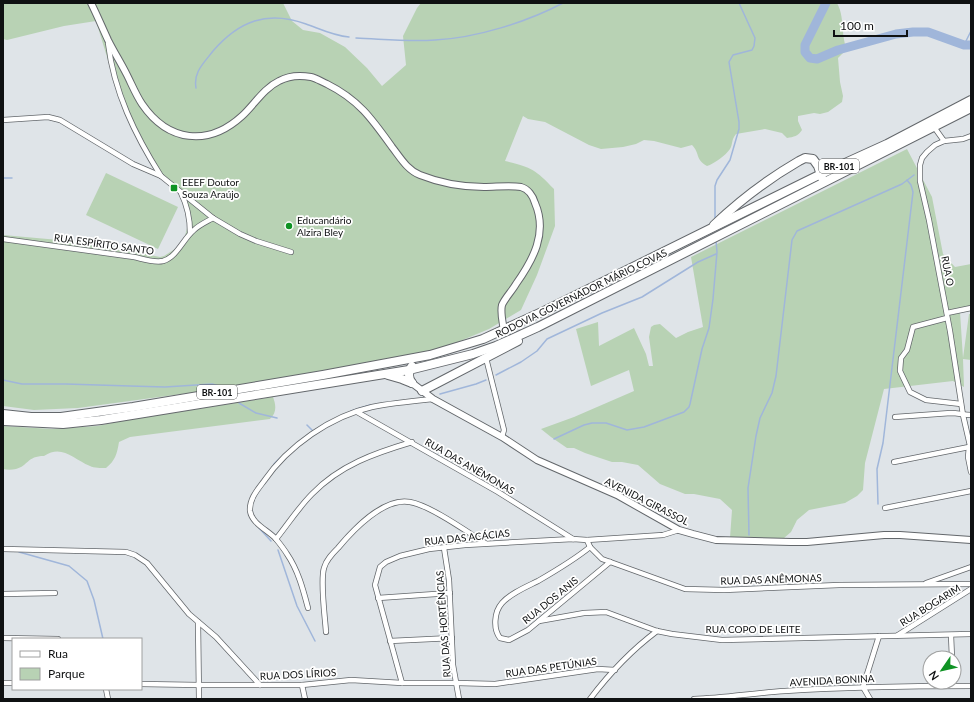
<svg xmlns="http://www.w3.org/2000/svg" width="974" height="702" viewBox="0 0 974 702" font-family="Lato,sans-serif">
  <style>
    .green { fill: #b8d2b4 }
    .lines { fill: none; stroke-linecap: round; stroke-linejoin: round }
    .stream { stroke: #a0b6da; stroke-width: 1.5 }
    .river { stroke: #a0b6da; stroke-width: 9 }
    .minor-casing { stroke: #63676b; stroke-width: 6 }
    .tertiary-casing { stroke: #63676b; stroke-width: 8 }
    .motorway-casing { stroke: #63676b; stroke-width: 10 }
    .minor { stroke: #fff; stroke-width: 4.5 }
    .tertiary { stroke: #fff; stroke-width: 6 }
    .motorway { stroke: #fff; stroke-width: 8 }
    .poi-dot { fill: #0f9324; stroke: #fff; stroke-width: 1.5 }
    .labels { text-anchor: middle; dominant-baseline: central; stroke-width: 3.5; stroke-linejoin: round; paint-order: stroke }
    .shield { fill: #fff; stroke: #575859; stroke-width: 1 }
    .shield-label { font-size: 9px; font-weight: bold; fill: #0f1112 }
    .poi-label { font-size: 10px; fill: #0f1112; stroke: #fff; text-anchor: start }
    .street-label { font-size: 10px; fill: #0f1112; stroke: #fff }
  </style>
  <rect width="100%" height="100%" fill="#dfe4e8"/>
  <g class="green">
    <path d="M3,3h280l9,18 11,9 17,3 25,14 22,21 15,18 24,-21 -3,-29 14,-28 4,-5h416c5,9 5,18 6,28 0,6 2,12 3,19l-8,8 2,24 3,14 -1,6 -14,10 -8,2 -6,-1 -16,3v5l4,9c-4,6 -8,7 -15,8l-5,-5 -17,-4 -29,5c-5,6 -3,10 -6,15 -4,6 -16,15 -23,17 -12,-7 -7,-13 -15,-21l-11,3 -27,-7 -10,-1 -8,4 -13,3 -22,2 -12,-4 -44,-23 -17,-3 -5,-3 -18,45c26,6 30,8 49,28l1,37 -18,49 -16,35 -32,19 -36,15 -40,11 -202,35 -133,18 -44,2 -31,-4v-171l67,6 33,7 32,4 25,5 4,-1 14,-9 6,-7 4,-16 -2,-18 -8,-14 -9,-8 -25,-33 -33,-81 -15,-49 -32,5 -57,14 -4,-1z"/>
    <polygon points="907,149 932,197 943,254 955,267 971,264 971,311 960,312 963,358 969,314 971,314 971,360 963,359 964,387 953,381 884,389 865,463 863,490 857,496 845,503 809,510 797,520 791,532 784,538 730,538 732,510 720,499 694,494 685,494 660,484 638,465 622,462 612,462 585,453 574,448 567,448 551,437 541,429 574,417 634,391 629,370 591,386 576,329 598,322 599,346 634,328 646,354 649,366 653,366 649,337 651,327 654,325 660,324 676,338 688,332 703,327 691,257"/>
    <polygon points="106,173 178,207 158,249 86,215"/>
    <path d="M273,397c3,8 4,16 -3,22l-140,18 -11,5c-2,12 -4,19 -13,26 -5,0 -12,0 -16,-2 -17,-7 -28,-22 -46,-10 -17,0 -16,10 -28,13 -4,1 -9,1 -13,0v-43l49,3 45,-3 25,-5z"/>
  </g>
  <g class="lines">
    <g class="stream">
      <path d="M356,38c26,1 53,4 79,2 41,-2 92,-18 128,-37"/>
      <polyline points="964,45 971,31"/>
      <path d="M196,88c-3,-16 8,-25 17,-37 26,-30 54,-41 93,-27 14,5 28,12 43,13"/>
      <polyline points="3,178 12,178"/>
      <polyline points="715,219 715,186 717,180 730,160 739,129 739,122 729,62 733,55 752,50 754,46 755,38 739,3"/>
      <polyline points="496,375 521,362 537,351 547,339 602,313 642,297 698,262 716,254"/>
      <polyline points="3,380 22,384 66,384 130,386 165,387 212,384 219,386"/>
      <polyline points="440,394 476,384 486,380"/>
      <polyline points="239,403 256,413 277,418"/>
      <polyline points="351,411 370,405"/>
      <polyline points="307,425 313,431"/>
      <polyline points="554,439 584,425 592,423 606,423 627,430 644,427 684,412 689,407 690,404 702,349 709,328 713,299 717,252 716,241"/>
      <polyline points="274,464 280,458"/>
      <polyline points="878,504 877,469 883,443 913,192 911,185 907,180"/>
      <polyline points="259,528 271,541"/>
      <polyline points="749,535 748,488 756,436 760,418 772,393 776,376 792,240 797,231 902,184 914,175"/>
      <polyline points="278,550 297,606 315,641"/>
      <polyline points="19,552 69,566 87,581 94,600 103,639"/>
    </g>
    <polyline class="river" points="826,3 805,45 805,52 810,58 817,59 838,50 896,34 913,32 928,32 964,45 971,45"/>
    <defs>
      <g id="minor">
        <path d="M108,43c6,49 27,92 53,133"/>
        <polyline points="3,120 48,117 60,120 133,164 161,176 213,218 240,234 256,241 291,252"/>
        <polyline points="934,127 944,141 963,139 971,136"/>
        <polyline points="944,141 935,145 927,152 922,158 920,165 920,181 929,220 950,331 963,415 971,450"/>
        <path d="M181,193c7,14 9,25 9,40"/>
        <path d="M3,239l131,18c9,2 20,6 29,4 14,-4 20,-22 31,-31 5,-5 12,-8 19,-12"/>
        <polyline points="947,313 971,308"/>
        <polyline points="947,318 913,327 907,350 901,358 900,371 910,392 926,400 961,404"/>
        <polyline points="486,358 504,430 502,437"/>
        <polyline points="357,412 498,492 573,539"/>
        <path d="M895,417l56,-4c7,0 13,2 20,2"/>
        <polyline points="969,447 968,457 971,472"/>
        <polyline points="894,462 969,447"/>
        <polyline points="885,508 971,491"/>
        <path d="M276,539c12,-15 23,-32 36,-45 28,-29 63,-41 100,-52"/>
        <polyline points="587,540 590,547 602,559 685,589 724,590 839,585 971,584"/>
        <path d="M590,547c-16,13 -33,23 -52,34 -12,6 -27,12 -36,22 -8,9 -9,26 -2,35l9,2 19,-10 82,-68"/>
        <polyline points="444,548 449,580 453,665 459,699"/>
        <polyline points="3,549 126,552 135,555 147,563 189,614 216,637 260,685"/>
        <polyline points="926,583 971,567"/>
        <polyline points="3,594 55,593"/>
        <polyline points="378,598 450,593"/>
        <path d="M308,608c-5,-19 -10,-38 -21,-54 -3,-5 -7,-10 -11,-15 -8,-9 -24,-15 -26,-28 -1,-12 8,-22 14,-30 24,-35 67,-65 108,-74 20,-4 41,-6 61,-8"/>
        <polyline points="539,621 584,613 606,612 657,631 672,634 722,640 971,634"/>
        <polyline points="198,622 199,699"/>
        <path d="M326,632c-1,-15 -6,-51 -2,-64 2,-8 8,-14 14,-20 15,-18 46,-51 72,-46 21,4 56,29 75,41"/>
        <polyline points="898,635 971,589"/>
        <polyline points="951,635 952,658"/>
        <polyline points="3,638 58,639"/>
        <polyline points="390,641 452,638"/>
        <polyline points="3,683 13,683"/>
        <polyline points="402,683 375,585 380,567 386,562 400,556 429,549 465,545 573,539 587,540 663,535 679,530"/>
        <polyline points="141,684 199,685 302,685 351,680 402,683 457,683 495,684 598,669 615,670"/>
        <polyline points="302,685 305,699"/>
        <polyline points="106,689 108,699"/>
        <path d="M590,699c19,-25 43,-50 67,-68"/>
        <path d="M694,699c30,-1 60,-6 91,-8 62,-4 124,-5 186,-5"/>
        <polyline points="870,699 863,687 879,636"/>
      </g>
      <g id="tertiary">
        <path d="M91,3c6,12 11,24 17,37 6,12 13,23 19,35 5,10 9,20 15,29 26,38 66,43 100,12 12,-11 22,-28 37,-35 9,-5 21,-6 32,-4 5,1 11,5 16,7 32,16 45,35 65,63 8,10 15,23 28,28 20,8 43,12 64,12 12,0 26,-2 37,0 7,2 12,9 14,16 13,30 -2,57 -19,81 -4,7 -11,14 -14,21 -2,8 1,18 2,26"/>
        <polyline points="412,383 433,399 502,437 537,460 617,495 679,530 693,534 716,540 791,542 807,542 884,535 900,535 971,540"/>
      </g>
      <g id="motorway">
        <path d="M714,225c26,-25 54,-46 85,-64l6,-3 8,1 5,7 4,12"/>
        <polyline points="388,375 402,379 412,383"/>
        <path d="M412,383c-4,-5 -4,-12 0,-17"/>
        <polyline points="422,391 518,341"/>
        <polyline points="3,414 31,417 61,417 133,407 323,375 430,355 483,339 544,311 821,174 887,144 971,100"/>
        <polyline points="3,421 63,424 101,420 409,370 473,354 496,346 538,327 971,108"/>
      </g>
    </defs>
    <use href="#minor" class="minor-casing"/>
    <use href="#tertiary" class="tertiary-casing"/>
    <use href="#motorway" class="motorway-casing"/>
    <use href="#minor" class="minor"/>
    <use href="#tertiary" class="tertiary"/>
    <use href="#motorway" class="motorway"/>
  </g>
  <g class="poi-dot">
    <rect x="170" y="184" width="8" height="8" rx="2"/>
    <circle cx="289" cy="226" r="4"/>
  </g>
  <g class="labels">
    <g class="shield">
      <rect x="819" y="159" width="40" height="14" rx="3"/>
      <rect x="197" y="385" width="40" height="14" rx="3"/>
    </g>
    <g class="shield-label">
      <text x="839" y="166">BR-101</text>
      <text x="217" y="392">BR-101</text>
    </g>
    <g class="poi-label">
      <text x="182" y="182">EEEF Doutor<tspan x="182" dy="12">Souza Araújo</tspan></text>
      <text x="297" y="220">Educandário<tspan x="297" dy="12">Alzira Bley</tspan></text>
    </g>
    <g class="street-label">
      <text transform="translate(104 244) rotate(8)">RUA ESPÍRITO SANTO</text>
      <text transform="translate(948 271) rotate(79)">RUA O</text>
      <text transform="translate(581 293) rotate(-26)">RODOVIA GOVERNADOR MÁRIO COVAS</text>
      <text transform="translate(470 466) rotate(30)">RUA DAS ANÊMONAS</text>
      <text transform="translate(647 501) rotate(27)">AVENIDA GIRASSOL</text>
      <text transform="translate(467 537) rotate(-6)">RUA DAS ACÁCIAS</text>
      <text transform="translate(771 579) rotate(-2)">RUA DAS ANÊMONAS</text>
      <text transform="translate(550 600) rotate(-39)">RUA DOS ANIS</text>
      <text transform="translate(930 605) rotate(-32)">RUA BOGARIM</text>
      <text transform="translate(443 624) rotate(-94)">RUA DAS HORTÊNCIAS</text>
      <text x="753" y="629">RUA COPO DE LEITE</text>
      <text transform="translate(551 667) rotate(-8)">RUA DAS PETÚNIAS</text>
      <text transform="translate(298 674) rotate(-3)">RUA DOS LÍRIOS</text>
      <text transform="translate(832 680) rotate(-3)">AVENIDA BONINA</text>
    </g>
  </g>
  <rect width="974" height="702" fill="none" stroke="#0f1112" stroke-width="8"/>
  <rect x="12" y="638" width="130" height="52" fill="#ffffff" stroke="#9fa0a0"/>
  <rect x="20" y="651" width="20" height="6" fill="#ffffff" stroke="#9fa0a0"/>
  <text x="48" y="658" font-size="12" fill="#0f1112">Rua</text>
  <rect x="20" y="668" width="20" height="12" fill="#b8d2b4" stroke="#9fa0a0"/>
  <text x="48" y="678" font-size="12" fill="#0f1112">Parque</text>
  <g transform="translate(942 670) rotate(236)"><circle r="19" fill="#ffffff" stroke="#9fa0a0"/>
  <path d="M0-3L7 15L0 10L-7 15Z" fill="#0f9324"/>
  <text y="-6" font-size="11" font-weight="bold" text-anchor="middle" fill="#0f1112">N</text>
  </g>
  <path d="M834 30v6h73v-6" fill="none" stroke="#0f1112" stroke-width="2"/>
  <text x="840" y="30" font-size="12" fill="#0f1112" stroke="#ffffff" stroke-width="3" paint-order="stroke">100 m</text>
</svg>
